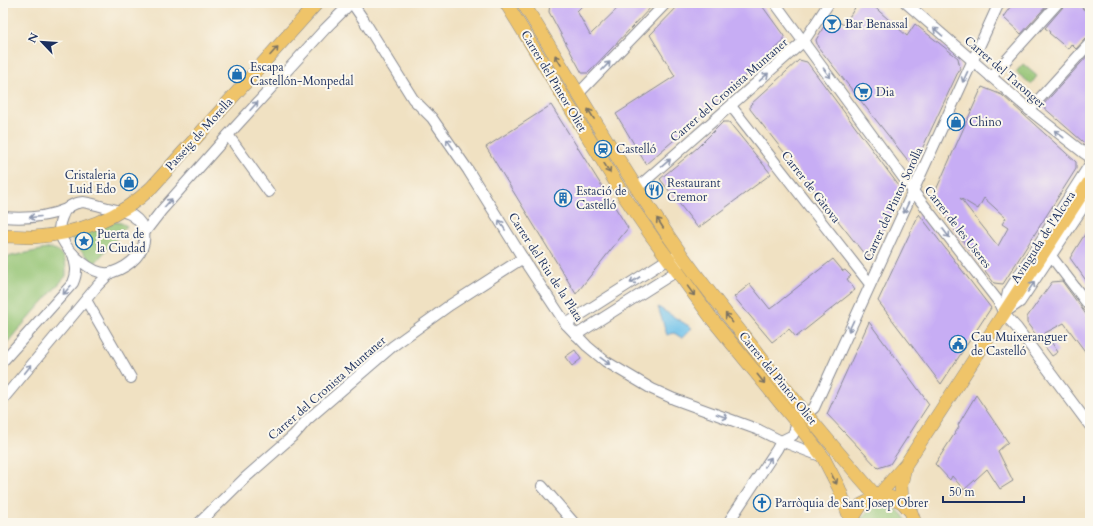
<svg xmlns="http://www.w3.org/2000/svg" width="1093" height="526" viewBox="0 0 1093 526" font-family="Cardo,serif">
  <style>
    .green { fill: #93c372; stroke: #577968 }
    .water { fill: #6ec1ea; stroke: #4478a4 }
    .building { fill: #c7adf4; fill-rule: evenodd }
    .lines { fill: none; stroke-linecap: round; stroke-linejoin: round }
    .minor-casing { stroke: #868890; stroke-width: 12 }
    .major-casing { stroke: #868890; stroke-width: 14 }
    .minor { stroke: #fff; stroke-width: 10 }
    .major { stroke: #efc469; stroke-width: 13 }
    .oneway { stroke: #8d97ae }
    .oneway2 { stroke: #7a7263 }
    .labels { text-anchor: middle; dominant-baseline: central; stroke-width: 4; stroke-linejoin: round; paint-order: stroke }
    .poi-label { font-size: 12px; fill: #1b2f5e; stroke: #fbf7ec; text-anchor: start }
    .street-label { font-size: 12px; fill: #1b2f5e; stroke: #fbf7ec }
  </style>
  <rect width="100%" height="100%" fill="#fbf7ec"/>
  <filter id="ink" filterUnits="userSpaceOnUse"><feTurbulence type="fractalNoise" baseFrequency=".025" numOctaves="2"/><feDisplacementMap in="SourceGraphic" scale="8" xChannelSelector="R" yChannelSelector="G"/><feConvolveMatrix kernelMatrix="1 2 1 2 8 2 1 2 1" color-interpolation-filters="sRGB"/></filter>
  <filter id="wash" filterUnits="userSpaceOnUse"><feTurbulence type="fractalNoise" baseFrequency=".012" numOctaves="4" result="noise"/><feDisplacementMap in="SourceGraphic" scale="16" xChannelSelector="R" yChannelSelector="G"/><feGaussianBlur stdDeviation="0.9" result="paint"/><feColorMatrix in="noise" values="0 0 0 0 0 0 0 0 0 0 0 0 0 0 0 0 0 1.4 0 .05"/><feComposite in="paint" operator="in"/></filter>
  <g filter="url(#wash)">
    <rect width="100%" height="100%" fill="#f0e1c2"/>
    <g class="green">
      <polygon points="1023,64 1037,76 1031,84 1016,72"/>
      <path d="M115,222l6,1 6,3 -32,37c-11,-7 -18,-16 -24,-27z"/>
      <path d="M51,248c15,6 15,14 15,28l-49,55 -1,1 -13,16v-92l4,1z"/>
      <path d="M884,505c11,2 19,7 23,18h-47c4,-11 12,-17 24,-18z"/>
    </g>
    <polygon class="water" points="658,307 692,328 682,338 674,333 667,335"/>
    <g id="blocks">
      <g class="building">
        <polygon points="550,3 585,3 577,11 590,35 623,3 655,3 588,73 582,73 549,12"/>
        <polygon points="681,3 760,3 784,36 784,41 687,129 646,164 616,114 675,76 650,35"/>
        <polygon points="858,3 870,3 907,36 915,24 958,58 960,68 915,164 910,163 818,47 816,40 824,26 830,17 844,25"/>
        <polygon points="1013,3 1049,3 1021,34 1003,17"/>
        <polygon points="1064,3 1078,3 1082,8 1090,14 1090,37 1085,39 1076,49 1071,44 1068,49 1049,33 1050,32 1045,28 1063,7"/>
        <polygon points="1090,53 1090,148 1042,106"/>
        <polygon points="799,60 807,62 899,186 900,198 870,256 865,255 750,109 750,105"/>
        <path d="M982,87l20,8 74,67v7l-73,115 -9,-1 -62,-84zM960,198l18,11 6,-11 22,20 -4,6 6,4 -10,18z"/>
        <polygon points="551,105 628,228 576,294 486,147"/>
        <polygon points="723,122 729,122 771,174 698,228 660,179 697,148"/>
        <polygon points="919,214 991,308 941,384 878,301"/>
        <polygon points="1090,226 1090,286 1070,258"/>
        <polygon points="833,259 843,271 845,270 851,276 847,279 855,290 796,337 789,329 772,342 734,297 750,284 770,309"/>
        <polygon points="1062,281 1090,320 1090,358 1064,323 1045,333 1058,352 1052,356 1027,323 1027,317 1052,282"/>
        <polygon points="869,322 929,404 890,464 878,468 827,414"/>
        <polygon points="575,350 581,359 572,366 565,357"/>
        <polygon points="976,395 1008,442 998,451 1013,481 1000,489 987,469 964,490 952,476 950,480 935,464 959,427 958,425"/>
      </g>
    </g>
  </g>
  <g filter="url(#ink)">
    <use href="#blocks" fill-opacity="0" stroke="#868890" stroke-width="1"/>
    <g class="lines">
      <defs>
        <g id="minor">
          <polyline points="352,3 363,19 413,99 432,118 468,170 529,268 566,324 587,346 605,361 652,389 674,399 759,430 781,441 823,457"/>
          <polyline points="775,3 913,191 998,301 1004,314 1017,328 1090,426"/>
          <polyline points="906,3 1033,113 1084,153 1090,157"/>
          <polyline points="1086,3 1090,6"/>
          <polyline points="991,77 1058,3"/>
          <polyline points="578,94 666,3"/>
          <polyline points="731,106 870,284"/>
          <polyline points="1029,110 1090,43"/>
          <polyline points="228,135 269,192"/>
          <polyline points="637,188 804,41 829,3"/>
          <path d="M83,202c7,1 14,3 21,5 9,3 20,3 29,9 6,4 10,9 11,17 3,19 -14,33 -31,39 -18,7 -48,-21 -53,-38 -2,-5 0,-12 2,-17 3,-10 12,-14 21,-15z"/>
          <path d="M3,217c22,2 42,1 63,-8"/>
          <polyline points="144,233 161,211 228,135 325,29 351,3"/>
          <polyline points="1051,256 1090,307"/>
          <polyline points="86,300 131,378"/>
          <polyline points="1004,310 1008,292 1090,164"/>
          <polyline points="1007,311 1020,302 1090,197"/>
          <polyline points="566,324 668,259 682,256"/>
          <polyline points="576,335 677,271 679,264"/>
          <path d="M3,361l70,-78c5,-11 3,-17 0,-29"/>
          <polyline points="3,399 98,285 110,273"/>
          <polyline points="807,413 814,408 999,3"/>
          <polyline points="542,486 574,523"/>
          <polyline points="199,523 245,478 294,435 307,420 393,346 450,305 523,258"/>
          <polyline points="728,523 777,449 781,441 793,435 797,423"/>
        </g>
        <g id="major">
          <polyline points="506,3 624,196 653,238 712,319 782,405 797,423 823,457 839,488 851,521"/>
          <path d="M523,3c52,84 101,170 158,251 23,32 47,62 71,92 40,52 82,102 125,151"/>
          <path d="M3,236c10,0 21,1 31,1 43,-3 87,-19 118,-50l165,-184"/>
          <polyline points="877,497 906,464 1090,181"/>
          <polyline points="902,502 901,485 905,467"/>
          <polyline points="851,523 851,521 861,505 877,497 890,497 902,502 911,512 915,523"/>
        </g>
      </defs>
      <use href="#minor" class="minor-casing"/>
      <use href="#major" class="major-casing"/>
      <use href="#minor" class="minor"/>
      <use href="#major" class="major"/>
    </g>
    <defs><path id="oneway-shaft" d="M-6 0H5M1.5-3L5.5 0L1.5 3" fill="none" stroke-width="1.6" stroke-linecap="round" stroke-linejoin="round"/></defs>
    <g class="oneway">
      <use href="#oneway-shaft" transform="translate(938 32) rotate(-139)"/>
      <use href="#oneway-shaft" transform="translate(606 66) rotate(-46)"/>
      <use href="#oneway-shaft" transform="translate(827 73) rotate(53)"/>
      <use href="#oneway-shaft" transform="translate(764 77) rotate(-41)"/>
      <use href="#oneway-shaft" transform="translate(965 77) rotate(115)"/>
      <use href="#oneway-shaft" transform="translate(254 106) rotate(-48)"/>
      <use href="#oneway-shaft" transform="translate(1059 134) rotate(-142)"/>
      <use href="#oneway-shaft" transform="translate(450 144) rotate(-125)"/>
      <use href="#oneway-shaft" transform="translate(666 163) rotate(-41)"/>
      <use href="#oneway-shaft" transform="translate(168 203) rotate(-48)"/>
      <use href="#oneway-shaft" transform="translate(906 208) rotate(115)"/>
      <use href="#oneway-shaft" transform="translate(35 217) rotate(175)"/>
      <use href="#oneway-shaft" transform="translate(502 225) rotate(-122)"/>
      <use href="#oneway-shaft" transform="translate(946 233) rotate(53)"/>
      <use href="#oneway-shaft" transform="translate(635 280) rotate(147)"/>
      <use href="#oneway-shaft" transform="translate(1031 287) rotate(-56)"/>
      <use href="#oneway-shaft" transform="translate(67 290) rotate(132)"/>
      <use href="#oneway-shaft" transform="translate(851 326) rotate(115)"/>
      <use href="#oneway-shaft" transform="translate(605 361) rotate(36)"/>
      <use href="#oneway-shaft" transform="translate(28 369) rotate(-51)"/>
      <use href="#oneway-shaft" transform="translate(722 416) rotate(20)"/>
      <use href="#oneway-shaft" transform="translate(768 462) rotate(-57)"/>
    </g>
    <g class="oneway2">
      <use href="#oneway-shaft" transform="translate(274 51) rotate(-48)"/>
      <use href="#oneway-shaft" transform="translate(558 60) rotate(-121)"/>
      <use href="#oneway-shaft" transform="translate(591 114) rotate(-122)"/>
      <use href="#oneway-shaft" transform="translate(607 168) rotate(58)"/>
      <use href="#oneway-shaft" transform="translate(660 223) rotate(-123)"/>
      <use href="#oneway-shaft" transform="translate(691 291) rotate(54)"/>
      <use href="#oneway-shaft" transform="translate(729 318) rotate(-128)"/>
      <use href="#oneway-shaft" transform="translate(761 379) rotate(51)"/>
      <use href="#oneway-shaft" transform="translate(834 479) rotate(62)"/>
    </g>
  </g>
  <defs>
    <symbol id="bar-ring" viewBox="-11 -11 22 22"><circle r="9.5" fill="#fbf7ec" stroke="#1f6fb2" stroke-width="1.5"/><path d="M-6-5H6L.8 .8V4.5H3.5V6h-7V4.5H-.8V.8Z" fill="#1f6fb2"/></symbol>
    <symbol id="shop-ring" viewBox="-11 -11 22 22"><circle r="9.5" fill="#fbf7ec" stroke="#1f6fb2" stroke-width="1.5"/><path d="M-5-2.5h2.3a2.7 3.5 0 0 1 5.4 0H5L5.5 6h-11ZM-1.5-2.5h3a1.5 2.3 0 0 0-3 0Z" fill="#1f6fb2"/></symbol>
    <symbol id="supermarket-ring" viewBox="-11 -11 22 22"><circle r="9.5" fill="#fbf7ec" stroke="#1f6fb2" stroke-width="1.5"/><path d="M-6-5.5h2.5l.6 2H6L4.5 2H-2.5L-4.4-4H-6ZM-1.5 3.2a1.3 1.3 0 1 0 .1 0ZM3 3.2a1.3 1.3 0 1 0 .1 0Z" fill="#1f6fb2"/></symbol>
    <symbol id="station-ring" viewBox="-11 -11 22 22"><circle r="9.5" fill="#fbf7ec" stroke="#1f6fb2" stroke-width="1.5"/><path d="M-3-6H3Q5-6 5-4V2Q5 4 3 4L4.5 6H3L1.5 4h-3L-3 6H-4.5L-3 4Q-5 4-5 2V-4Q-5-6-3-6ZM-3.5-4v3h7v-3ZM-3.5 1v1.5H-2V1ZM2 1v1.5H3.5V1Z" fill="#1f6fb2"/></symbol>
    <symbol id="restaurant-ring" viewBox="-11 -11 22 22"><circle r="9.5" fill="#fbf7ec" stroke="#1f6fb2" stroke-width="1.5"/><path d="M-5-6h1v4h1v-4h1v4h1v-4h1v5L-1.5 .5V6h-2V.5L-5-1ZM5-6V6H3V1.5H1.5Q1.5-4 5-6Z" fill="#1f6fb2"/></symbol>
    <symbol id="building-ring" viewBox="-11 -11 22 22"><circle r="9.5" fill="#fbf7ec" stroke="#1f6fb2" stroke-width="1.5"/><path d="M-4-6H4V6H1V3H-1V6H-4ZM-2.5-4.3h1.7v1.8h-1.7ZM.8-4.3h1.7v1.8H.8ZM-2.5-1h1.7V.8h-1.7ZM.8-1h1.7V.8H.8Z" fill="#1f6fb2"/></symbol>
    <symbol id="sight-ring" viewBox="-11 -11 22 22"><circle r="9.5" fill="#fbf7ec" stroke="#1f6fb2" stroke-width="1.5"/><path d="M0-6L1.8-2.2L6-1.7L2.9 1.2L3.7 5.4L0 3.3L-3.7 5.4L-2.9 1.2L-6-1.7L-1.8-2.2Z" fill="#1f6fb2"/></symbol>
    <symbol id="civic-ring" viewBox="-11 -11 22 22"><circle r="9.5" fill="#fbf7ec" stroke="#1f6fb2" stroke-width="1.5"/><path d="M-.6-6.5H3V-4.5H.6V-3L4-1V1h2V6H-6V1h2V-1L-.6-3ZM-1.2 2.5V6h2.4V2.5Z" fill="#1f6fb2"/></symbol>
    <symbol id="church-ring" viewBox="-11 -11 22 22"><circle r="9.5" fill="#fbf7ec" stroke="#1f6fb2" stroke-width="1.5"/><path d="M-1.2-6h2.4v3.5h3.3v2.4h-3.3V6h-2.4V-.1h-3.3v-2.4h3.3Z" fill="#1f6fb2"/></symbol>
  </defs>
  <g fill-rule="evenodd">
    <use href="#bar-ring" x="822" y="14" width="20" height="20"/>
    <use href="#shop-ring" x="227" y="64" width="20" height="20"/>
    <use href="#supermarket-ring" x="853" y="82" width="20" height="20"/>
    <use href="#shop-ring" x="946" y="112" width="20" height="20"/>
    <use href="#station-ring" x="593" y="139" width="20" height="20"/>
    <use href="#shop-ring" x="119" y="172" width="20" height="20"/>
    <use href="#restaurant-ring" x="644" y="180" width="20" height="20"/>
    <use href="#building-ring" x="553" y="188" width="20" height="20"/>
    <use href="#sight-ring" x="74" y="231" width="20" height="20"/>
    <use href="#civic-ring" x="948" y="334" width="20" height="20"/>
    <use href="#church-ring" x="752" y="493" width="20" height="20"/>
  </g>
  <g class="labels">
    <g class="poi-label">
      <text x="845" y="24">Bar Benassal</text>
      <text x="250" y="67">Escapa<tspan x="250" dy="14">Castellón-Monpedal</tspan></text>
      <text x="876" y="92">Dia</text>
      <text x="969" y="122">Chino</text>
      <text x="616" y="149">Castelló</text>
      <text x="116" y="175" text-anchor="end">Cristaleria<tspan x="116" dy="14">Luid Edo</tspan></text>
      <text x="667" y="183">Restaurant<tspan x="667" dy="14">Cremor</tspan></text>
      <text x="576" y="191">Estació de<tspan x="576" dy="14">Castelló</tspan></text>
      <text x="97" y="234">Puerta de<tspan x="97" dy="14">la Ciudad</tspan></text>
      <text x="971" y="337">Cau Muixeranguer<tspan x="971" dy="14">de Castelló</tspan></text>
      <text x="775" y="503">Parròquia de Sant Josep Obrer</text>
    </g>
    <g class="street-label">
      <text transform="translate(1005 72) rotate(41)">Carrer del Taronger</text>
      <text transform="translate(554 81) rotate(59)">Carrer del Pintor Oliet</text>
      <text transform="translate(729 90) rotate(-41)">Carrer del Cronista Muntaner</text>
      <text transform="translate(199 134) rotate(-48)">Passeig de Morella</text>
      <text transform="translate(811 187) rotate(52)">Carrer de Gàtova</text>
      <text transform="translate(893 204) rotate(-65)">Carrer del Pintor Sorolla</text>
      <text transform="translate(958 227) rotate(52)">Carrer de les Useres</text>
      <text transform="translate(1043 237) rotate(-57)">Avinguda de l'Alcora</text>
      <text transform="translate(546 267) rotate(57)">Carrer del Riu de la Plata</text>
      <text transform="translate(778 378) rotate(51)">Carrer del Pintor Oliet</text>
      <text transform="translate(327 388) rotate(-41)">Carrer del Cronista Muntaner</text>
    </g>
  </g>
  <rect width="1093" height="526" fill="none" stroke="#fbf7ec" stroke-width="16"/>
  <g transform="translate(42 42) rotate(295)" stroke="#fbf7ec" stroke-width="3" paint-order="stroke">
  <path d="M0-3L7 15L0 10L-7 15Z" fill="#1b2f5e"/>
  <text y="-6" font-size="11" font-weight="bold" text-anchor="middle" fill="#1b2f5e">N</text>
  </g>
  <path d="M943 496v6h81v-6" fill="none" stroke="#1b2f5e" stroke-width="2"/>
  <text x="949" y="496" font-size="12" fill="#1b2f5e" stroke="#fbf7ec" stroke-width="3" paint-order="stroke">50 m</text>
</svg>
